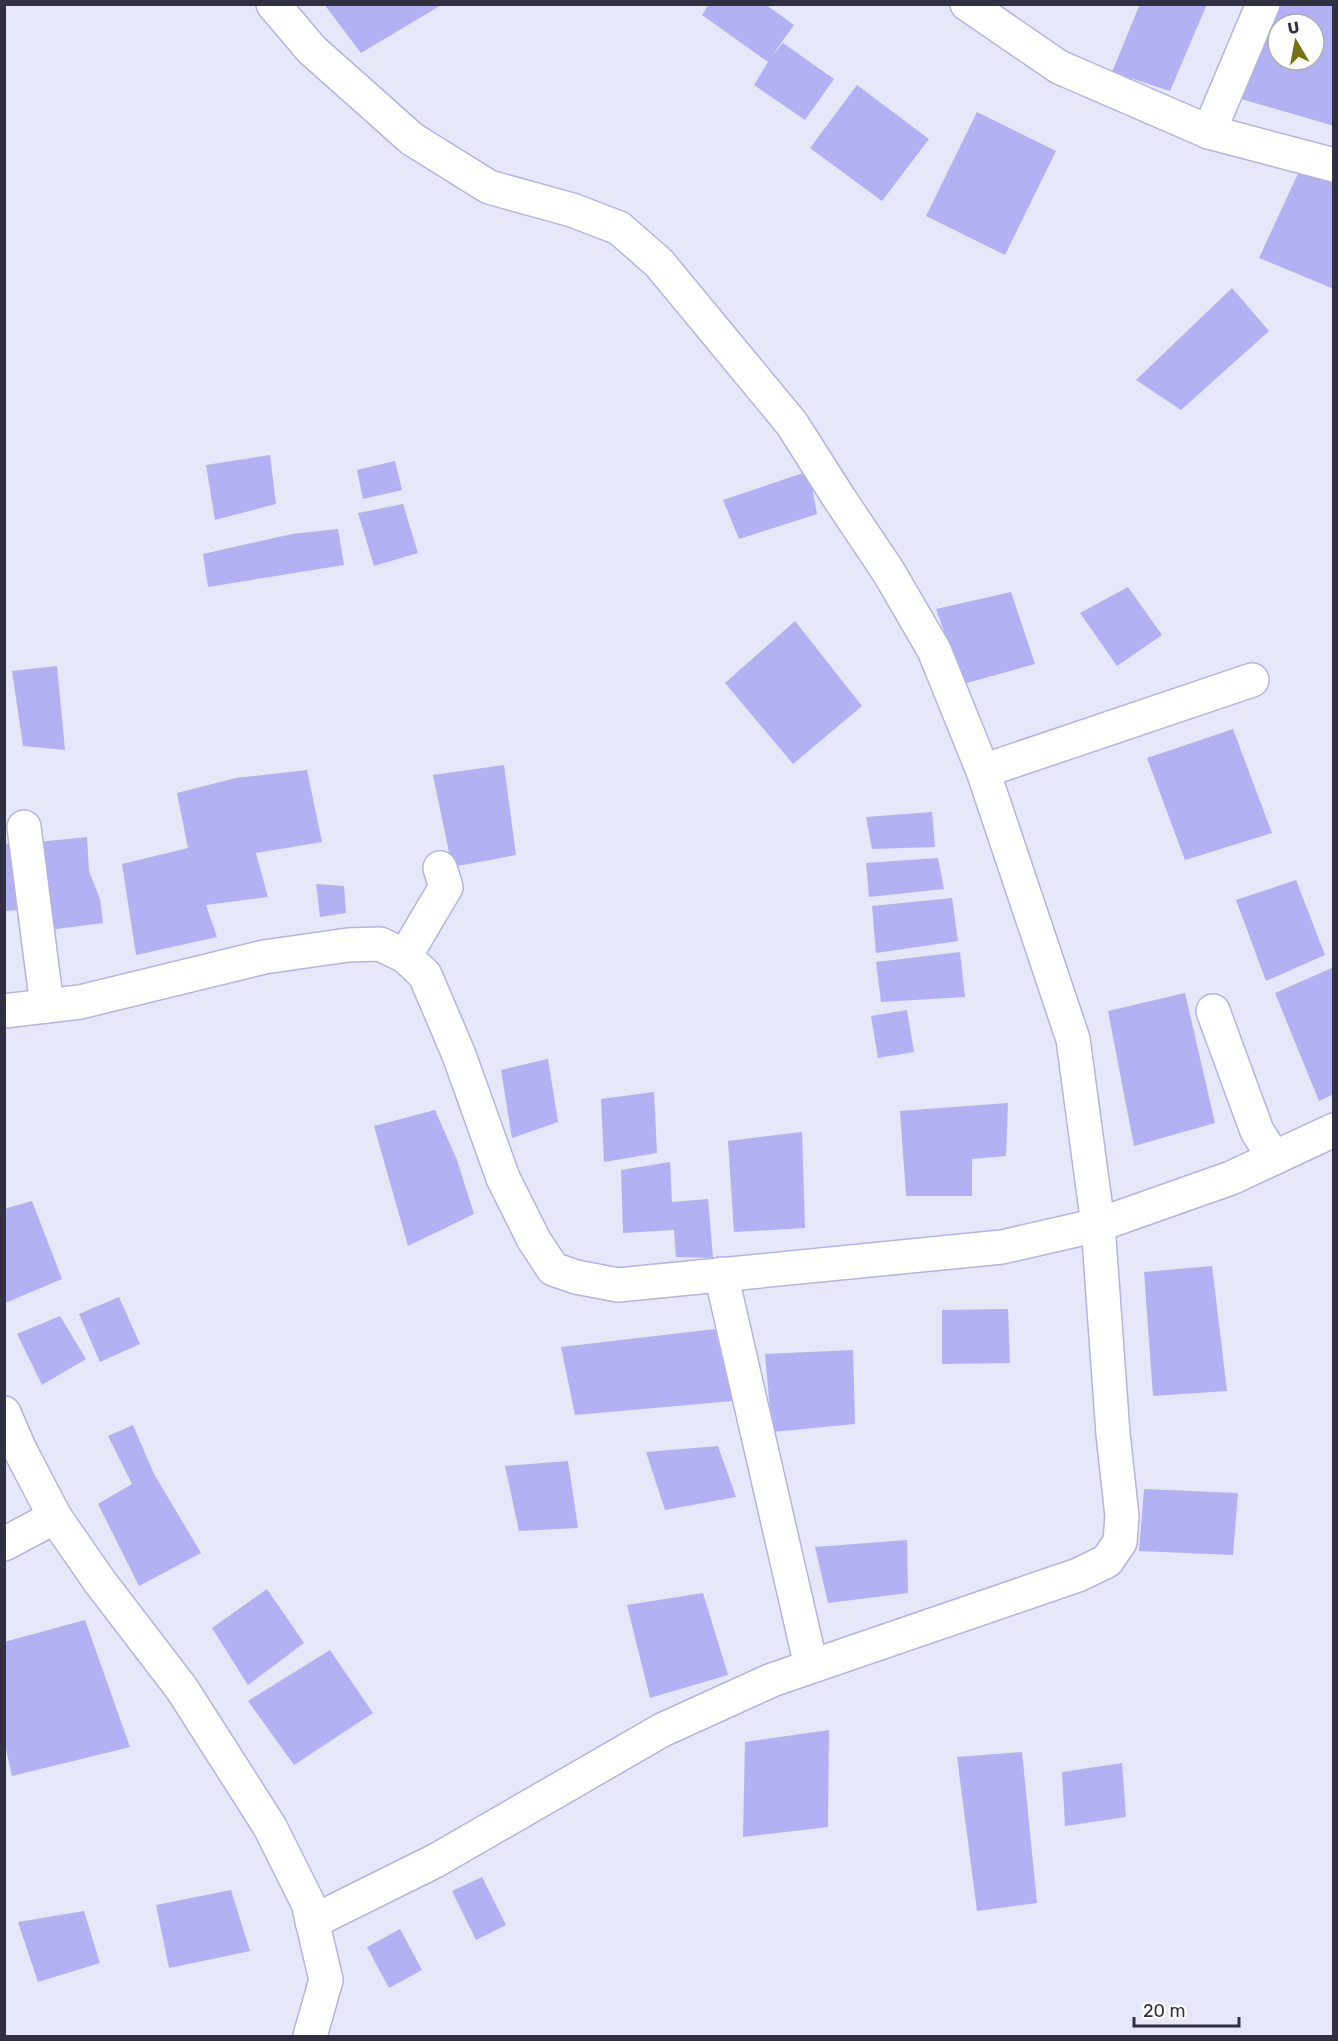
<svg xmlns="http://www.w3.org/2000/svg" width="1338" height="2041" viewBox="0 0 1338 2041" font-family="Rubik,sans-serif">
  <style>
    .building { fill: #b4b0f4; fill-rule: evenodd }
    .lines { fill: none; stroke-linecap: round; stroke-linejoin: round }
    .minor-casing { stroke: #b5b3e2; stroke-width: 36 }
    .minor { stroke: #fff; stroke-width: 33 }
  </style>
  <rect width="100%" height="100%" fill="#e7e7fa"/>
  <g class="building">
    <polygon points="324,4 443,4 361,53"/>
    <polygon points="709,4 765,4 794,25 772,56 783,43 834,79 805,120 754,85 768,62 702,15"/>
    <polygon points="1140,4 1207,4 1170,91 1112,72"/>
    <path d="M1275,4h59v122l-96,-28zM1278,24h36v36h-36z"/>
    <polygon points="857,85 929,139 882,201 810,148"/>
    <polygon points="977,112 1056,151 1005,255 926,216"/>
    <polygon points="1301,167 1334,176 1334,289 1259,258"/>
    <polygon points="1232,288 1269,331 1181,410 1136,380"/>
    <polygon points="270,455 276,504 215,520 206,465"/>
    <polygon points="395,461 402,490 363,499 357,470"/>
    <polygon points="809,471 817,514 739,539 723,500"/>
    <polygon points="403,504 418,553 374,566 358,513"/>
    <polygon points="338,529 344,565 208,587 203,554 292,534"/>
    <polygon points="1128,587 1162,635 1117,666 1080,613"/>
    <polygon points="1011,592 1035,664 963,684 936,609"/>
    <polygon points="795,621 862,706 793,764 725,683"/>
    <polygon points="57,666 65,750 23,746 12,671"/>
    <polygon points="1233,729 1272,833 1185,860 1147,758"/>
    <polygon points="504,765 516,855 452,867 433,775"/>
    <polygon points="307,770 322,842 256,853 268,897 206,905 217,937 136,955 122,864 188,848 177,793 236,778"/>
    <polygon points="932,812 935,847 872,849 866,817"/>
    <polygon points="87,837 89,871 100,899 103,923 41,931 28,843"/>
    <polygon points="24,841 32,909 4,911 4,844"/>
    <polygon points="938,858 944,889 869,897 866,863"/>
    <polygon points="1296,880 1325,955 1266,981 1236,900"/>
    <polygon points="316,884 344,886 346,913 320,917"/>
    <polygon points="952,898 958,941 876,953 872,906"/>
    <polygon points="960,952 965,997 881,1002 876,962"/>
    <polygon points="1334,967 1334,1094 1319,1101 1275,993"/>
    <polygon points="1185,993 1215,1123 1134,1146 1108,1011"/>
    <polygon points="907,1010 914,1052 878,1058 871,1016"/>
    <polygon points="548,1059 558,1122 512,1138 501,1070"/>
    <polygon points="654,1092 657,1153 604,1162 601,1099"/>
    <polygon points="1008,1103 1006,1156 972,1159 972,1196 906,1196 900,1111"/>
    <polygon points="435,1110 457,1160 474,1214 408,1246 374,1126"/>
    <polygon points="802,1132 805,1228 734,1232 728,1141"/>
    <polygon points="670,1162 672,1202 708,1199 713,1258 676,1257 674,1230 623,1233 621,1170"/>
    <polygon points="32,1201 62,1279 5,1303 4,1209"/>
    <polygon points="1212,1266 1227,1391 1153,1396 1144,1272"/>
    <polygon points="119,1297 140,1344 100,1362 79,1314"/>
    <polygon points="1008,1309 1010,1363 942,1364 942,1310"/>
    <polygon points="60,1316 86,1359 42,1385 17,1334"/>
    <polygon points="715,1329 733,1401 575,1415 561,1347"/>
    <polygon points="853,1350 855,1424 772,1432 765,1354"/>
    <polygon points="133,1425 154,1474 201,1553 139,1586 98,1504 132,1484 108,1436"/>
    <polygon points="718,1446 736,1497 665,1510 646,1452"/>
    <polygon points="568,1461 578,1528 519,1531 505,1466"/>
    <polygon points="1144,1489 1238,1493 1233,1555 1139,1551"/>
    <polygon points="907,1540 908,1593 828,1603 815,1547"/>
    <polygon points="267,1589 304,1643 248,1685 212,1628"/>
    <polygon points="703,1593 728,1675 650,1698 627,1605"/>
    <polygon points="85,1620 130,1747 12,1776 4,1740 4,1642"/>
    <polygon points="330,1650 373,1713 294,1765 248,1701"/>
    <polygon points="829,1730 828,1827 743,1837 745,1742"/>
    <polygon points="1022,1752 1037,1903 977,1911 957,1757"/>
    <polygon points="1122,1763 1126,1817 1065,1826 1062,1772"/>
    <polygon points="482,1877 506,1925 476,1940 452,1891"/>
    <polygon points="231,1890 250,1951 169,1968 156,1905"/>
    <polygon points="84,1911 100,1963 38,1982 18,1922"/>
    <polygon points="400,1929 422,1970 389,1988 367,1947"/>
  </g>
  <g class="lines">
    <defs>
      <g id="minor">
        <polyline points="273,4 312,50 412,139 489,187 572,210 619,228 659,263 792,424 839,498 888,571 934,650 983,771 1073,1039 1098,1225 1113,1434 1122,1516 1120,1542 1107,1561 1078,1575 772,1680 662,1730 435,1861 312,1922"/>
        <polyline points="967,4 1059,67 1209,132 1334,165"/>
        <polyline points="1209,132 1263,4"/>
        <polyline points="983,771 1252,680"/>
        <polyline points="24,827 47,1006"/>
        <polyline points="405,956 446,887 440,868"/>
        <polyline points="4,1011 80,1002 264,957 348,945 380,944 405,956 425,975 459,1055 503,1178 534,1240 553,1269 576,1277 618,1285 1002,1247 1098,1225 1231,1178 1334,1130"/>
        <polyline points="1213,1011 1257,1131 1274,1158"/>
        <polyline points="721,1274 811,1666"/>
        <polyline points="4,1413 20,1450 55,1517 100,1582 182,1689 270,1827 308,1903 326,1980 310,2036"/>
        <polyline points="4,1544 55,1517"/>
      </g>
    </defs>
    <use href="#minor" class="minor-casing"/>
    <use href="#minor" class="minor"/>
  </g>
  <rect width="1338" height="2041" fill="none" stroke="#313043" stroke-width="12"/>
  <g transform="translate(1296 42) rotate(350)"><circle r="28" fill="#ffffff" stroke="#adacb4" stroke-width="1.5"/>
  <path d="M0-4.5L10 22L0 15L-10 22Z" fill="#757011"/>
  <text y="-9" font-size="16" font-weight="bold" text-anchor="middle" fill="#313043">U</text>
  </g>
  <path d="M1134 2017v9h105v-9" fill="none" stroke="#313043" stroke-width="3"/>
  <text x="1143" y="2017" font-size="18" fill="#313043" stroke="#ffffff" stroke-width="4.5" paint-order="stroke">20 m</text>
</svg>
